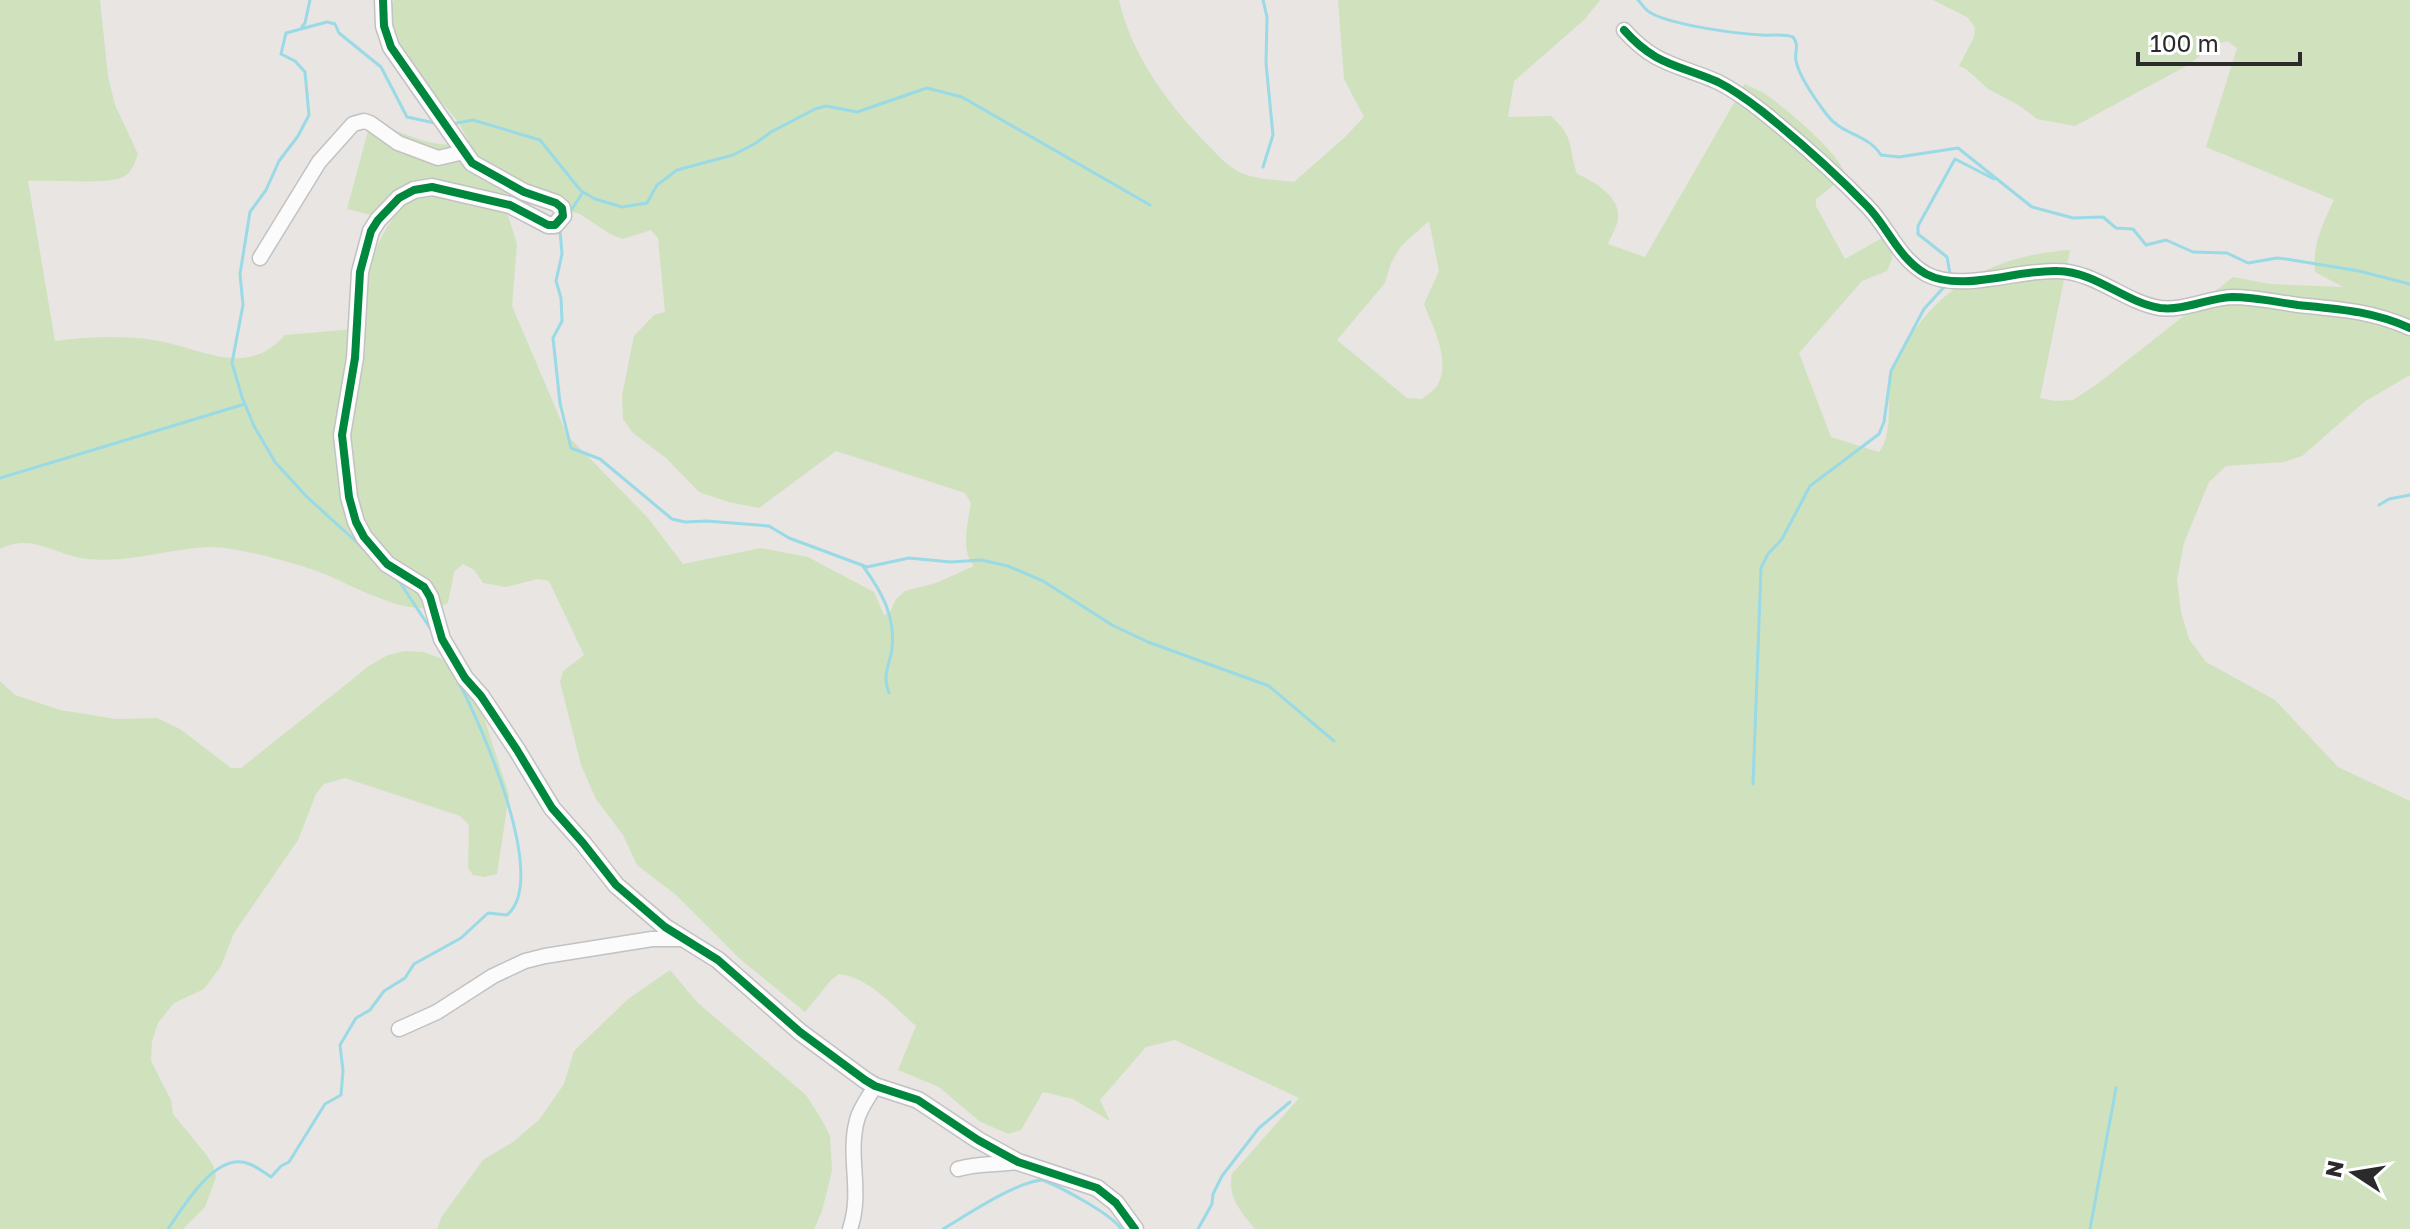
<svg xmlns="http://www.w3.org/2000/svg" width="2410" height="1229" viewBox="0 0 2410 1229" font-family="'Golos Text',sans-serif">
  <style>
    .green { fill: #cfe2bd; fill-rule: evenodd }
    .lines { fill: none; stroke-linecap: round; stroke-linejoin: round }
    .stream { stroke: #99dae6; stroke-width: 3 }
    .minor-casing { stroke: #c2c2c2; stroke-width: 17 }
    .tertiary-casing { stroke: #c2c2c2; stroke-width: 19 }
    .minor { stroke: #fcfbfb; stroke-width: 14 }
    .tertiary { stroke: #fcfbfb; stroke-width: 16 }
    .cycleway-casing { stroke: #fff; stroke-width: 13 }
    .cycleway { stroke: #00873e; stroke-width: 8 }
  </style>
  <rect width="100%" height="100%" fill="#e8e5e2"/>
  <g class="green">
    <path d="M0,0h100l8,76 7,29 23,49c-3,8 -5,16 -13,22 -12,9 -77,4 -97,5l27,160c32,-4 66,-6 98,-1 49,7 92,40 132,-5l70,-6c8,-38 14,-77 37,-109l-45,-11 24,-89c24,10 74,35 97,20 -4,-7 -8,-16 -13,-22 -22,-28 -78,-79 -61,-118h725c13,57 51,107 91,147 9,10 22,23 34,27 15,6 35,6 50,8l51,-45 19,-20 -20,-38 -6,-79h262l-15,19 -71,62 -6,36 43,-1c24,22 17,30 26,58 17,7 44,23 41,45 -1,8 -7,17 -10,25l37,13 100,-173c5,3 12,5 17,8 18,11 82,64 83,84l-29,23v7l29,53 37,-21 10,10v11l-5,12 -25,10 -63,72 32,84 48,15c14,-18 8,-49 11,-71 2,-16 12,-31 20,-44 38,-58 93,-82 160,-87l-30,148 15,3 18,-1 27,-18 133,-105 37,7 73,3 -28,-15c-3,-27 8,-49 19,-72l-128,-53 31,-99 -10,-7 -16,5 -21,18 -115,62 -38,-7 -17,-13 -32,-17 -22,-20 -7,-3 15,-29 1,-10 -8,-10 -34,-17h477v375l-46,27 -62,54 -18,6 -58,4 -17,16 -25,61 -7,37 4,32 8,27 17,23 69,38 63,67 72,34v428h-1155c-14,-17 -28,-32 -23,-55l67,-76 -124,-58 -29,7 -46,53 10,21 -37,-22 -30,-7 -22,38 -13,4 -29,-13 -40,-34 -41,-17 18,-44c-22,-19 -47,-49 -77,-52l-8,6 -26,32 -65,-53 -64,-64 -39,-30 -14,-30 -27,-36 -15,-34 -21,-83 3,-11 21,-16 -35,-74 -11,-2 -32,8 -23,-4 -9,-13 -11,-6 -9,8 -6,31c-34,18 -88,-14 -121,-28 -24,-10 -92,-29 -118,-28 -41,2 -80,16 -121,12 -32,-3 -56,-27 -88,-10zM494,192l86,22 30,20 13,5 28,-9 7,8 7,74 -11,3 -20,21 -12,60 1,23 10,14 33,25 33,34 30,10 30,6 77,-57 129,42 6,10c-3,19 -11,47 3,63l-38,17 -31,8 -9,8 -6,13 -6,3 -10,-23 -66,-35 -47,-9 -78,16 -35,-46 -81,-83 -55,-129 5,-62 -13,-41zM1429,221l10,50 -15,33c9,24 28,57 13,82 -3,5 -11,9 -15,13l-15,-1 -70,-58 48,-57 6,-20 10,-17z"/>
    <polygon points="405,651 424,652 447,661 478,699 509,795 497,874 484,877 473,875 468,868 469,825 460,816 345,778 324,784 316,794 298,840 234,933 221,966 204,989 174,1003 158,1023 152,1041 151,1061 171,1100 173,1114 205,1153 213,1165 216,1177 205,1207 183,1229 0,1229 0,681 15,695 60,710 116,719 157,718 180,729 231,768 241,768 369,666 388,655"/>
    <polygon points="670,970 698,1003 806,1095 822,1120 830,1136 832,1171 822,1211 814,1229 437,1229 442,1216 483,1160 513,1142 539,1120 564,1084 574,1051 628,999"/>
  </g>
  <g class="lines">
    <g class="stream">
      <path d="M1638,0c4,4 8,11 13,13 21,12 86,21 111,22 11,1 20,-2 31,2 7,9 1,14 3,24 3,15 22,42 31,54 15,20 41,19 54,40l18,2 59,-9 74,59 41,11 30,-1 13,11 17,1 13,16 20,-5 27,12 34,1 21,10 29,-5 9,1 73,12 51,13"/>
      <polyline points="302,27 305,23 310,0"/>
      <polyline points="452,124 473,120 540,140 581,191 595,199 622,207 647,203 657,185 677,170 733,155 756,143 771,132 815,109 826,106 857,112 927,88 962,97 1150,205"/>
      <polyline points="1263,167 1273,135 1266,63 1267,17 1263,0"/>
      <polyline points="570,212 583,192"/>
      <polyline points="560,230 562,254 556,281 561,298 562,321 553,338 560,403 571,448 600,459 672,519 685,522 707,521 769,526 789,538 867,567 909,558 951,562 981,560 1008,566 1043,581 1112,625 1148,642 1269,686 1334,741"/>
      <polyline points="1950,274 1947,257 1918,234 1918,226 1955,159 1994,179"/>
      <polyline points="0,478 245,404"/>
      <polyline points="2379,505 2389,499 2410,495"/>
      <polyline points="361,546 307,497 275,462 254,426 242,397 232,363 243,305 240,274 250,212 266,190 279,161 298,136 309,115 305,72 295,61 281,54 286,33 327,22 335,24 339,33 381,67 407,117 435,123"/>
      <path d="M863,566c18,25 33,50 29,83 -3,19 -10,24 -3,44"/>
      <polyline points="399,581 432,631"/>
      <polyline points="1753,784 1761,568 1768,554 1782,539 1810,486 1879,434 1884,422 1891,371 1924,309 1945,286"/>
      <path d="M168,1229c15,-22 44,-71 74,-67 10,1 20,9 29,15l10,-11 8,-4 36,-58 16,-9 2,-24 -3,-26 16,-27 14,-8 14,-19 21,-13 9,-14 47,-26 27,-25 19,2c43,-36 -27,-193 -49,-234"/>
      <path d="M943,1229c24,-14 74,-48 100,-49 17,7 69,34 78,49"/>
      <polyline points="1198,1229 1212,1204 1213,1194 1222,1176 1259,1128 1290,1102"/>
      <polyline points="2090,1229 2116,1088"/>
    </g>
    <defs>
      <g id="minor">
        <path d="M1624,30c32,36 53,34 94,52 16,8 31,19 45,30 36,29 72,61 104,94 21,21 31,52 59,68 36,19 92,-5 132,-3 38,1 66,31 102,37 24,3 48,-10 72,-11 22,0 44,5 66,8 41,4 74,6 112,23"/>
        <polyline points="260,258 319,162 353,124 364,121 370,123 398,143 438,158 464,152"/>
        <polyline points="399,1029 437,1012 493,976 525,961 545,956 652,939 682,939"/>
        <path d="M958,1169c20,-6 40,-4 60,-7"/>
        <path d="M850,1229c13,-38 -3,-72 7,-109 3,-12 12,-23 18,-34"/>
      </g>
      <polyline id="tertiary" points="383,0 384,26 391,47 472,163 524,192 556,203 562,208 563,216 555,225 548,225 510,205 432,187 414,190 399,198 378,220 371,231 360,272 355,358 342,435 349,497 356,522 364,537 387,564 424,587 430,597 442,639 465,678 481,696 517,750 552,808 583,843 616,885 665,927 718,960 800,1032 865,1080 875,1086 918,1100 978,1140 1018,1162 1097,1188 1116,1203 1135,1229"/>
    </defs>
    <use href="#minor" class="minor-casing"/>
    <use href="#tertiary" class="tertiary-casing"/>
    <use href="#minor" class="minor"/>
    <use href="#tertiary" class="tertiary"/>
    <defs>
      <g id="cycleway">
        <polyline points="383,0 384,26 391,47 472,163 524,192 556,203 562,208 563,216 555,225 548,225 510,205 432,187 414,190 399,198 378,220 371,231 360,272 355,358 342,435 349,497 356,522 364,537 387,564 424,587 430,597 442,639 465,678 481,696 517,750 552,808 583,843 616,885 665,927 718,960 800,1032 865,1080 875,1086 918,1100 978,1140 1018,1162 1097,1188 1116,1203 1135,1229"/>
        <path d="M1624,30c32,36 53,34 94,52 16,8 31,19 45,30 36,29 72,61 104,94 21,21 31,52 59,68 36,19 92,-5 132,-3 38,1 66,31 102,37 24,3 48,-10 72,-11 22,0 44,5 66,8 41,4 74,6 112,23"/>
      </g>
    </defs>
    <use href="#cycleway" class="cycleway-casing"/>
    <use href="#cycleway" class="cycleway"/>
  </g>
  <g transform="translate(2354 1173) rotate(282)" stroke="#ffffff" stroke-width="6" paint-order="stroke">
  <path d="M0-6L14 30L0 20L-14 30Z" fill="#2b2b2b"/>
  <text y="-12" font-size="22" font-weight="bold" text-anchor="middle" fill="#2b2b2b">N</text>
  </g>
  <path d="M2138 52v12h162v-12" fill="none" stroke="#2b2b2b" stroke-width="4"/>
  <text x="2150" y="52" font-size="24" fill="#2b2b2b" stroke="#ffffff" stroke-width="6" paint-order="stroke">100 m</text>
</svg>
